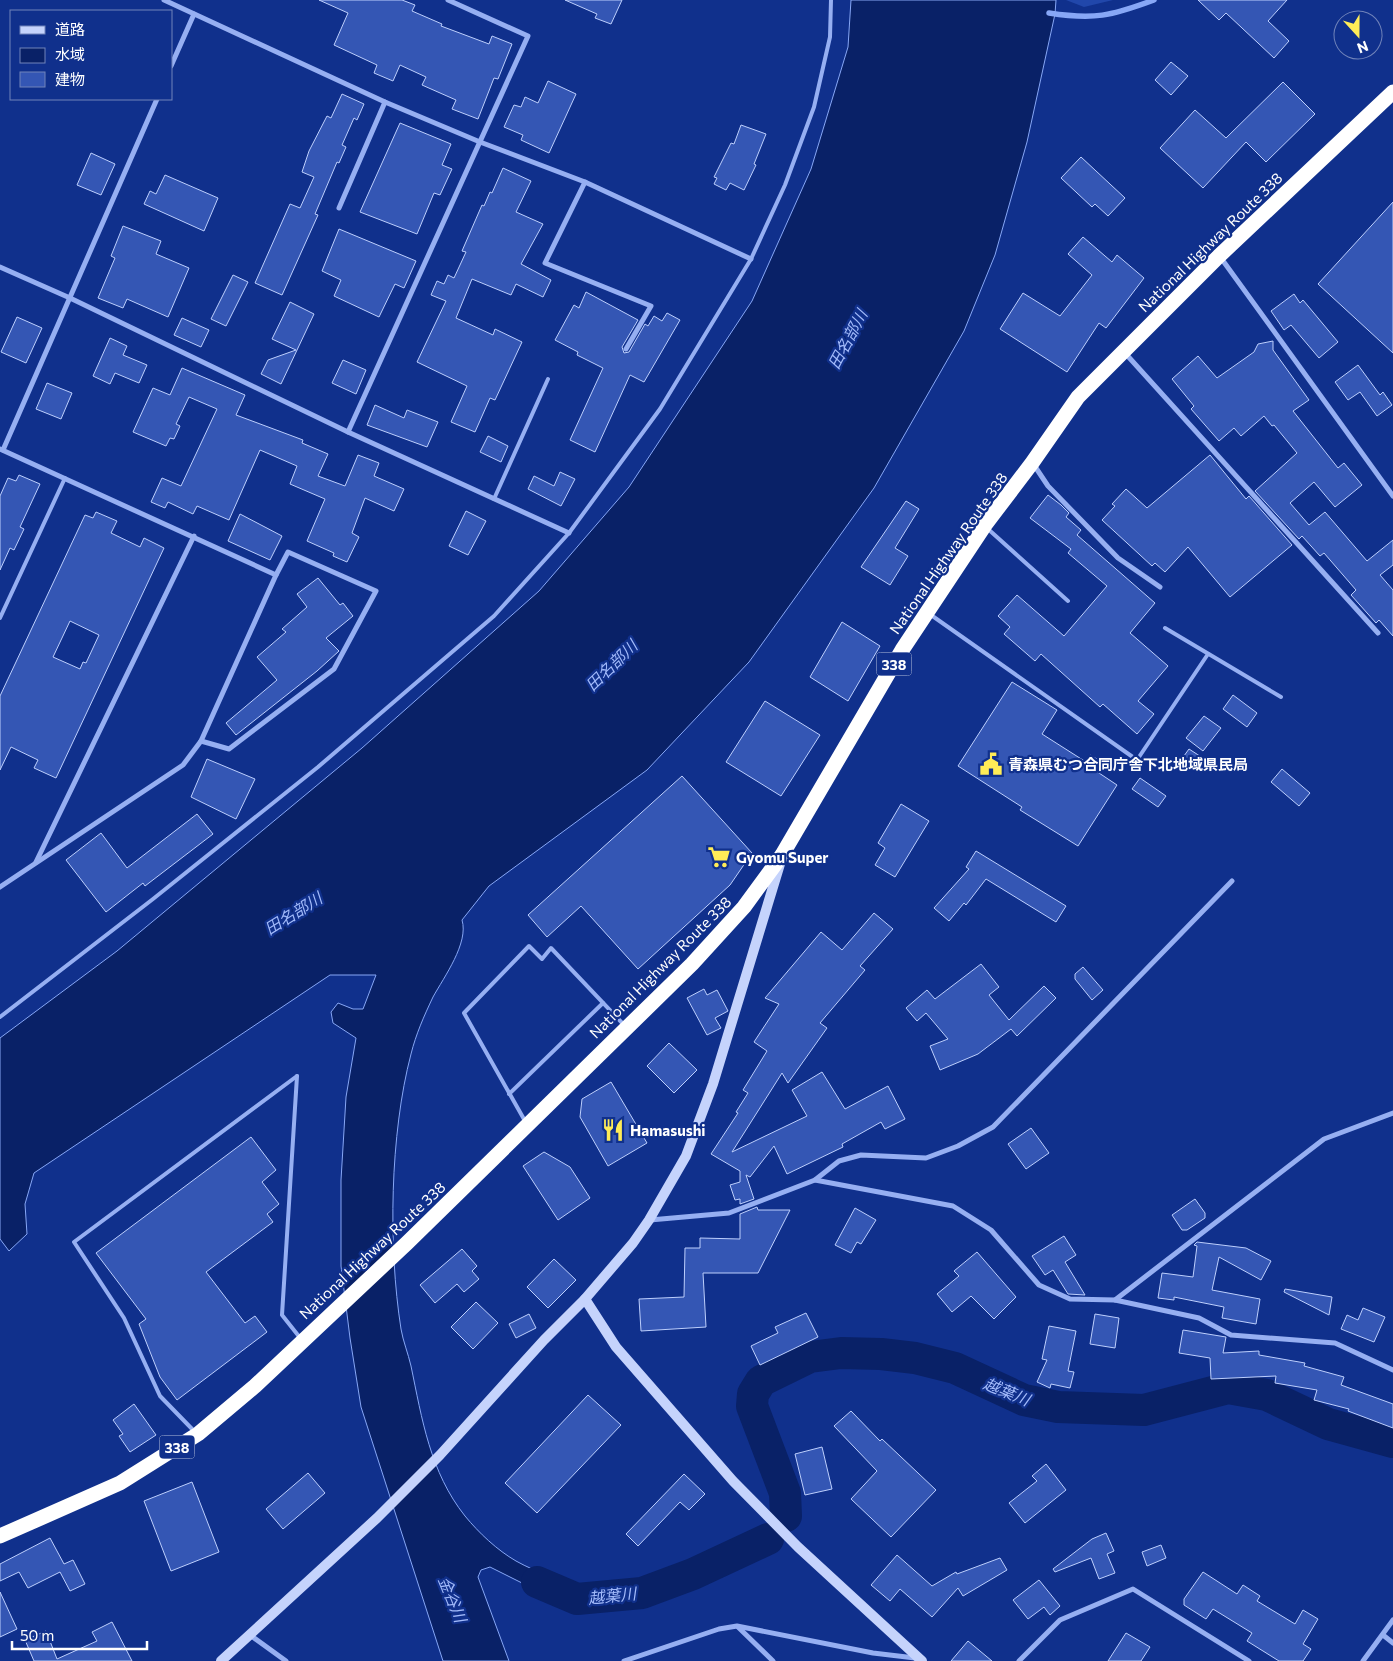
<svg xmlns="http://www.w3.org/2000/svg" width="1393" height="1661" viewBox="0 0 1393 1661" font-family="Commissioner,'Noto Sans JP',sans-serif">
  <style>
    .green { fill: #2147ab }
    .water { fill: #092167; stroke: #87a7f6 }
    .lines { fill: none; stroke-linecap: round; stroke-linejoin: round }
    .stream { stroke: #87a7f6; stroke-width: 5.5 }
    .river { stroke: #092167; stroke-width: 32 }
    .building { fill: #3456b4; stroke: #bdcffd; fill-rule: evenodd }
    .lane { stroke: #96aff2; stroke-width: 4 }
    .street { stroke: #96aff2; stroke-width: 5 }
    .secondary { stroke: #c5d3fc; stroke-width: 10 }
    .highway { stroke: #fff; stroke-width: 15 }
    .labels { text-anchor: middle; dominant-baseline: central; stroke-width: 4.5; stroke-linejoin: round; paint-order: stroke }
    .shield { fill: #10308c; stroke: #b7c1dc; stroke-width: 1 }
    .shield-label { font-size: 14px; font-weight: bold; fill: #fff }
    .street-label { font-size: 15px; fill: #fff; stroke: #10308c }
    .poi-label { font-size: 15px; font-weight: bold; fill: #fff; stroke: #10308c; text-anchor: start }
    .water-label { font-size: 16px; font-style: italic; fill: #a2bafa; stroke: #10308c }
  </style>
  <rect width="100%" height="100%" fill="#10308c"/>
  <polygon class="green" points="1066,0 1113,0 1084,7"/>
  <path class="water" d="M851,0h205l-1,14 -28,128 -32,113 -31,76 -90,157 -125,174 -102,108 -158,116 -27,34c7,23 -18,57 -29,77 -9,19 -17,37 -22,57 -21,80 -23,192 -10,275 2,12 7,24 10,37 11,53 19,106 54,150 14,17 32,34 51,45 21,12 48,18 61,38l-21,1 -66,-33 -9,3 -3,7 31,84h-66l-82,-254 -11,-69 -9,-72v-86l5,-83 10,-59 -23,-15 -2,-11 7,-9 15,6h10l13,-34h-46l-296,198 -9,31 2,30 -18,17 -9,-12v-201l117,-87 245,-203 177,-157 90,-104 123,-186 59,-132 37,-122z"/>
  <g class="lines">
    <path class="stream" d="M1049,13c45,7 62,3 105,-13"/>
    <g class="river">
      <polyline points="786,1516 785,1493 752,1406 753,1394 761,1381 810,1357 841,1353 881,1354 915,1358 955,1368 1024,1400 1058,1407 1144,1410 1228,1388 1267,1395 1328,1424 1393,1442"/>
      <polyline points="537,1582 577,1599 642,1593 693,1574 768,1539"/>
    </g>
  </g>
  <g class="building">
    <polygon points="319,0 402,0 415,5 412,11 442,24 441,26 489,44 492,36 512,44 498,79 494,78 478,119 452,109 456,100 422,85 426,77 400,65 393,81 374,73 377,65 334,45 348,13"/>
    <polygon points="565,0 622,0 611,24 595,18 597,14"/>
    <polygon points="1198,0 1287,0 1268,21 1289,41 1274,58 1226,13 1219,20"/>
    <polygon points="1171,62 1188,76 1171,95 1155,80"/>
    <polygon points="548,81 576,94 549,153 521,140 523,135 504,127 514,105 521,107 525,97 538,103"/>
    <polygon points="1283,82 1315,114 1266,162 1246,142 1203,188 1160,148 1195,110 1226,138"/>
    <polygon points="342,94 364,104 357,120 354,118 342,145 346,147 339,163 337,162 315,214 318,215 282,295 255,283 290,204 300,208 314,177 302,172 309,151 327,116 331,118"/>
    <polygon points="400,123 451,144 442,165 452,169 440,195 434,193 417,234 360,212"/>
    <polygon points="741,125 766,134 754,164 756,165 744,190 730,183 726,190 714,184 717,178 714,177 731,143 734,144"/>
    <polygon points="91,153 115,164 101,195 77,185"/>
    <polygon points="1081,157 1125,198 1108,216 1095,204 1092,207 1061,178"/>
    <polygon points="503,168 531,181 516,212 543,224 521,264 551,280 543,297 516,284 511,295 472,279 456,318 493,335 495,329 522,342 495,400 490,398 475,432 451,422 467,386 417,362 446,301 431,295 437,281 444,284 448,275 454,278 466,252 462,251 482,205 484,206 490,192 492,193"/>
    <polygon points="165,175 218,198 204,231 144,204 150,191 156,194"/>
    <polygon points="1393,202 1393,353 1318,284"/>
    <polygon points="123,226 161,241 156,254 189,268 168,317 127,299 123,308 98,298 115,258 111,256"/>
    <polygon points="339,229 416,261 404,288 395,284 379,317 334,296 341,280 322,271"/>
    <polygon points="1083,237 1112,262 1117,255 1144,278 1106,328 1099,323 1067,372 1000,329 1023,293 1060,316 1092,275 1068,254"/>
    <polygon points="233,275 248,282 226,326 211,319"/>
    <polygon points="586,292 638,320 622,347 624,353 629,352 645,324 648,326 654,316 662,321 667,313 680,320 644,382 630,375 595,452 570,440 603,368 577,355 578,352 555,340 574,305 579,308"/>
    <polygon points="1294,294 1300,303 1303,300 1338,342 1319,358 1291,325 1284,330 1271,311"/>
    <polygon points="290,302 314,314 281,384 261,374 268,360 296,350 272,339"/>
    <polygon points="17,317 42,328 26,363 1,352"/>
    <polygon points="182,318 209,330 201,347 174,335"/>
    <polygon points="110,338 127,346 123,355 147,365 139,383 115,373 110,384 93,376"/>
    <polygon points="1273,341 1273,350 1309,400 1293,411 1338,468 1344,463 1362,485 1335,507 1314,482 1290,503 1309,525 1325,512 1367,561 1393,540 1393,565 1380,575 1393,590 1393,636 1379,620 1376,623 1351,595 1356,590 1324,553 1320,556 1302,536 1299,539 1255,491 1297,453 1274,425 1272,426 1264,416 1241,436 1234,428 1219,441 1191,409 1194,406 1172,379 1198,356 1217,378 1254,352 1258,344"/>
    <polygon points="343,360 366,370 356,394 332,383"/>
    <polygon points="1358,365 1380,395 1383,392 1392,405 1377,416 1360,392 1348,400 1335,382"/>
    <polygon points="182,368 245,395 236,415 303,440 302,443 328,454 318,476 345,486 358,455 379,463 374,476 404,489 394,511 365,498 352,533 359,537 347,562 333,556 334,553 307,541 325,499 290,484 297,466 260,450 229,520 197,506 193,514 168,502 165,508 151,502 162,478 181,486 217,409 189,397 176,424 180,426 174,439 170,438 166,446 133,432 153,388 170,395"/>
    <polygon points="47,383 72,393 61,419 36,409"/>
    <polygon points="375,405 404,418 407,410 438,422 427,447 367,425"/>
    <polygon points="488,436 508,446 501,462 480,452"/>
    <polygon points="1210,455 1246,499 1249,496 1292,545 1230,597 1188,547 1165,572 1155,563 1152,566 1102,520 1115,506 1112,504 1126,489 1147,508"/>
    <polygon points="560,472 575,479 561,506 528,489 534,476 554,486"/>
    <polygon points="19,475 40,484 20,527 24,529 14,550 10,548 0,570 0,496 8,478 16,481"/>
    <polygon points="1048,495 1061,505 1069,513 1066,517 1081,530 1077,535 1155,603 1130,633 1168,666 1138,701 1154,714 1137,734 1103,704 1100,707 1041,654 1035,661 1004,634 1010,627 998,616 1017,595 1064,636 1107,586 1068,553 1071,549 1030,518"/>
    <polygon points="906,501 919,509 895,548 908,556 890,585 861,567"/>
    <polygon points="466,511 486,521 468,555 449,546"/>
    <path d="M96,512l21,9 -6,12 29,14 4,-9 20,10 -108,230 -22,-10 4,-8 -27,-13 -11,23v-74l85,-181 8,3zM70,621l29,14 -13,28 -3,-1 -3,7 -27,-12z"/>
    <polygon points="240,514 282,536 270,560 228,541"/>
    <polygon points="318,578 340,605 343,603 353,616 326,638 339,651 317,671 236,735 226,723 277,680 257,657 286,632 282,629 307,607 297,594"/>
    <polygon points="842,622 880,646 848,701 810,677"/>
    <polygon points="1012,682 1057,710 1042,734 1086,762 1090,755 1102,762 1096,771 1117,785 1078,846 1020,810 1022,807 958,766"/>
    <polygon points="1233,695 1257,713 1247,727 1223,709"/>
    <polygon points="765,701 820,735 781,796 726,762"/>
    <polygon points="1204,716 1221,728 1203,751 1186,738"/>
    <polygon points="1189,749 1206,760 1198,772 1181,760"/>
    <polygon points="207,759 255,779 236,819 191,797"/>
    <polygon points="1282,769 1310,793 1299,806 1271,782"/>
    <polygon points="682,776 752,853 730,885 638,969 581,906 547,937 528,915"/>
    <polygon points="1140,778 1166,796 1158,807 1132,789"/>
    <polygon points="901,804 929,821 895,877 875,865 885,848 878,843"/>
    <polygon points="197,814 213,834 145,886 143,883 106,912 66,860 101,833 127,868"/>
    <polygon points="976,851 1066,906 1056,922 986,879 966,905 964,903 949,921 934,908 969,869 966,867"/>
    <polygon points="874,913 893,929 860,966 865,970 820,1023 827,1028 788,1083 782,1073 732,1152 807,1116 792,1090 822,1072 845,1109 888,1086 905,1119 885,1129 881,1122 842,1144 843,1147 787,1174 774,1146 750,1177 746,1175 754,1199 740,1204 740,1199 735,1200 730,1185 740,1182 740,1171 711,1154 738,1113 736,1112 748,1093 743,1090 767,1051 754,1042 779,1004 765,998 821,932 842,950"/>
    <polygon points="981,964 999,987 989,995 1009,1020 1044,986 1056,998 1017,1036 1011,1029 978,1054 940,1070 930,1046 948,1039 926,1013 917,1021 906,1008 927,990 935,999"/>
    <polygon points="1083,967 1103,990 1092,1000 1075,979 1075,974"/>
    <polygon points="704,989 707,995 717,990 728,1011 715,1018 721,1028 707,1035 687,998"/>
    <polygon points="669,1043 697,1070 674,1093 647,1066"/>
    <polygon points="611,1082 647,1143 608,1166 580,1117 582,1099"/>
    <polygon points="1031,1128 1049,1153 1026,1169 1008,1144"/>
    <polygon points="251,1137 276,1170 262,1182 279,1204 267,1214 273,1222 206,1272 245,1323 255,1316 267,1332 177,1400 160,1377 139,1324 146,1319 96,1253"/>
    <polygon points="544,1152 570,1167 590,1198 558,1220 523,1166"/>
    <polygon points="1195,1199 1205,1213 1205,1218 1187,1230 1182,1230 1172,1215"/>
    <polygon points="757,1207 758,1210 790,1210 758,1273 703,1273 706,1327 641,1331 639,1299 684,1297 685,1248 700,1248 700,1238 740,1239 740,1214"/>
    <polygon points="855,1208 876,1220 861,1244 857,1242 851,1253 835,1245"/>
    <polygon points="1064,1236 1076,1255 1065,1262 1085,1295 1068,1294 1053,1270 1045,1275 1032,1256"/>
    <polygon points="1197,1242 1246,1248 1271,1261 1261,1280 1219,1257 1212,1290 1260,1299 1256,1324 1222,1318 1224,1307 1174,1297 1174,1300 1158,1298 1162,1273 1193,1277 1197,1246 1194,1245"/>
    <polygon points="462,1249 477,1266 472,1271 479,1279 464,1292 457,1284 435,1303 420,1285"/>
    <polygon points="977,1252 1016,1297 994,1319 971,1296 952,1312 937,1294 959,1276 954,1271"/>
    <polygon points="554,1259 576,1280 548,1308 527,1287"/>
    <polygon points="1285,1289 1332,1297 1329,1315 1284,1292"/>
    <polygon points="476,1302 498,1323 473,1349 451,1327"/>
    <polygon points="1363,1308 1385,1317 1374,1342 1341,1329 1347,1315 1358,1320"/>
    <polygon points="806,1313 818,1337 760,1365 751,1346 778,1333 775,1327"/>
    <polygon points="529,1314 536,1328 516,1338 509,1324"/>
    <polygon points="1095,1314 1119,1318 1115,1348 1090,1344"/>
    <polygon points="1049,1326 1076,1331 1068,1371 1074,1372 1070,1388 1051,1384 1050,1388 1037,1382 1047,1360 1042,1359"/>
    <polygon points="1183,1330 1226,1337 1223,1353 1259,1351 1259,1355 1305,1363 1304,1366 1344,1377 1341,1385 1393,1404 1393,1428 1348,1411 1349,1409 1314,1400 1317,1390 1275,1383 1276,1376 1211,1379 1210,1358 1179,1353"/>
    <polygon points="588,1395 621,1425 537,1513 505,1483"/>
    <polygon points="134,1404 156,1435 130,1452 119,1436 123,1434 113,1420"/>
    <polygon points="851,1411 880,1441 882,1439 936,1490 891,1537 851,1499 877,1471 834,1426"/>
    <polygon points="822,1447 832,1489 805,1495 795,1454"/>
    <polygon points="1046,1464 1066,1490 1025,1523 1009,1503 1037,1481 1032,1476"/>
    <polygon points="308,1473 325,1493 283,1529 266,1509"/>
    <polygon points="684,1474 705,1494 689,1510 680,1502 638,1546 626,1534"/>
    <polygon points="192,1482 219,1552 171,1571 144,1501"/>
    <polygon points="1106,1533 1114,1551 1107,1554 1115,1573 1099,1579 1091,1558 1055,1572 1053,1569 1092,1539"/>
    <polygon points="50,1538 64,1564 73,1560 85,1584 70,1591 60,1572 28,1588 19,1572 0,1581 0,1564"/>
    <polygon points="1161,1545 1166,1558 1147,1566 1142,1552"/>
    <polygon points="897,1555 932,1586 956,1572 957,1574 1000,1558 1007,1570 963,1596 958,1588 932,1617 900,1589 890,1601 871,1585"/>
    <polygon points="1203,1572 1237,1594 1243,1585 1260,1596 1257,1601 1295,1624 1303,1610 1318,1619 1303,1644 1311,1649 1303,1661 1279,1661 1247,1641 1252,1633 1213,1609 1206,1619 1184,1605 1184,1599"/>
    <polygon points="1039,1580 1060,1606 1050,1615 1044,1607 1028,1619 1013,1600"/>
    <polygon points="0,1592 17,1629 0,1637"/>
    <polygon points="112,1622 132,1661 34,1661 25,1640 46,1631 57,1659 97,1641 92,1632"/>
    <polygon points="1126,1633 1150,1647 1141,1661 1108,1661"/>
    <polygon points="968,1641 992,1661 951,1661"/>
  </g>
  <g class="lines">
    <g class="lane">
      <polyline points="494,499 548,379"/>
      <polyline points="988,529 1068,601"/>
      <polyline points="931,615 1137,760 1208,654"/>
      <polyline points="0,618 65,478"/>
      <polyline points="1165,628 1281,697"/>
      <polyline points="0,1017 153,899 318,767 494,616 569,533 660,409 751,259 785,185 814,107 830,37 831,0"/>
      <polyline points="297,1076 282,1315 301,1339"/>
      <polyline points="509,1094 603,1003"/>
      <polyline points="525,1121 464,1013 529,946 542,959 551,948 625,1026"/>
      <polyline points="194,1431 160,1396 124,1318 74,1242 297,1076"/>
    </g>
    <g class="street">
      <polyline points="164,0 385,102 480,142 585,182 751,259"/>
      <polyline points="171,66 194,14"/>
      <polyline points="585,182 545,263 651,306 626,349"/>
      <polyline points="339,208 385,102"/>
      <polyline points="1221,258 1393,496"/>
      <polyline points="0,267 70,298 348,432 569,533"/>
      <polyline points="1125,353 1378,633"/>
      <polyline points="348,432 528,36 448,0"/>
      <polyline points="0,449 276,575 201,741 183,765 0,887"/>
      <polyline points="3,450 157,99"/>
      <polyline points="1034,465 1048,486 1118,558 1160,587"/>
      <polyline points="201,741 229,749 334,669 376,591 288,552 276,575"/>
      <polyline points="36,862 194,536"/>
      <polyline points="815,1180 953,1206 991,1230 1039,1285 1070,1299 1115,1300 1324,1139 1393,1113"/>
      <polyline points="650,1220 729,1213 815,1180 839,1161 861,1155 926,1158 958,1146 993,1127 1232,881"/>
      <polyline points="1115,1300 1199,1318 1231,1335 1335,1343 1393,1370"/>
      <polyline points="738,1627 773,1661"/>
      <polyline points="250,1635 286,1661"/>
      <polyline points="1383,1635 1393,1643"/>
      <polyline points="624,1661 719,1629 737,1626 873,1653 915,1658"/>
      <polyline points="1019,1661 1060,1620 1133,1589 1249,1661"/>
      <polyline points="1363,1661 1393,1620"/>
    </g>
    <g class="secondary">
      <polyline points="585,1299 616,1347 733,1481 798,1547 922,1661"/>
      <polyline points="221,1661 377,1518 440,1455 544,1340 585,1299 633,1243 649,1220 686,1156 713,1084 780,864"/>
    </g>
    <polyline class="highway" points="0,1536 120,1483 198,1434 255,1386 407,1243 692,964 744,907 782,855 902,650 985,525 1032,463 1078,397 1219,256 1393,92"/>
  </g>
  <defs>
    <symbol id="civic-bare" viewBox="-9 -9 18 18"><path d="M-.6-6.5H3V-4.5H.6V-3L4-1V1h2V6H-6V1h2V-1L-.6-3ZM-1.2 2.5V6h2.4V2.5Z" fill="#ffec57" stroke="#10308c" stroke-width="2.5" paint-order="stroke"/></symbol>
    <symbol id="supermarket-bare" viewBox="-9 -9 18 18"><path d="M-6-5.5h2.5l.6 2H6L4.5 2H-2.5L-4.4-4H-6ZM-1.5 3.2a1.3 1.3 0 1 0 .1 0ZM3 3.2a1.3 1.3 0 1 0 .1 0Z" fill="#ffec57" stroke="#10308c" stroke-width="2.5" paint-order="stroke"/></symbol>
    <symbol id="restaurant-bare" viewBox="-9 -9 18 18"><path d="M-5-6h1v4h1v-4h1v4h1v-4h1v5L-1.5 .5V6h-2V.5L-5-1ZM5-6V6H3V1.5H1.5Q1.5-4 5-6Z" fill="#ffec57" stroke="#10308c" stroke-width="2.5" paint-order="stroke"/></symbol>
  </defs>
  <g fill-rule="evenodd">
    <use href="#civic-bare" x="975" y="748" width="32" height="32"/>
    <use href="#supermarket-bare" x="703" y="841" width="32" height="32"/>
    <use href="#restaurant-bare" x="597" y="1114" width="32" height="32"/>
  </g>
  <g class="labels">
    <g class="shield">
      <rect x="876.5" y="652.5" width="35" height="23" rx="4"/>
      <rect x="159.5" y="1435.5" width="35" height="23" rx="4"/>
    </g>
    <g class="shield-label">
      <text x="894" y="664">338</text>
      <text x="177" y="1447">338</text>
    </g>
    <g class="street-label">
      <text transform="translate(1210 242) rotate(-44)">National Highway Route 338</text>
      <text transform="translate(948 553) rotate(-55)">National Highway Route 338</text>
      <text transform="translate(660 967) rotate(-45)">National Highway Route 338</text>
      <text transform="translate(372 1250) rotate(-43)">National Highway Route 338</text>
    </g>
    <g class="poi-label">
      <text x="1008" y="764">青森県むつ合同庁舎下北地域県民局</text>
      <text x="736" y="857">Gyomu Super</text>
      <text x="630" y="1130">Hamasushi</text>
    </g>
    <g class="water-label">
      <text transform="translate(847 339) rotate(-62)">田名部川</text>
      <text transform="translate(611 665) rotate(-44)">田名部川</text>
      <text transform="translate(293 913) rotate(-32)">田名部川</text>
      <text transform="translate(1007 1391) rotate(22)">越葉川</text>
      <text transform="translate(612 1595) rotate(-6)">越葉川</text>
      <text transform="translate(453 1599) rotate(68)">金谷川</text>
    </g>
  </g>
  <rect x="10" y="10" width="162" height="90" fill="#10308c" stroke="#7083ba"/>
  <rect x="20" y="26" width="25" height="8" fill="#c5d3fc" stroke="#7083ba"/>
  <text x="55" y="35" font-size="15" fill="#ffffff">道路</text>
  <rect x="20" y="48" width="25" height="15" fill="#092167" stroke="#7083ba"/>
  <text x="55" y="60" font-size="15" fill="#ffffff">水域</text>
  <rect x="20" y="72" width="25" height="15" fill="#3456b4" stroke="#7083ba"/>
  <text x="55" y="85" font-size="15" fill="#ffffff">建物</text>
  <g transform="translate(1358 35) rotate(159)"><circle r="24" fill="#10308c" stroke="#7083ba"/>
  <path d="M0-4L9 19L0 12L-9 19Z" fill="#ffec57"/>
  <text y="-8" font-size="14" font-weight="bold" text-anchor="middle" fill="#ffffff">N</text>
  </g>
  <path d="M12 1641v8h135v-8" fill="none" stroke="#ffffff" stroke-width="2.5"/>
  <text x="20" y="1641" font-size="15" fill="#ffffff" stroke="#10308c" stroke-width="4" paint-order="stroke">50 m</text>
</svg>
